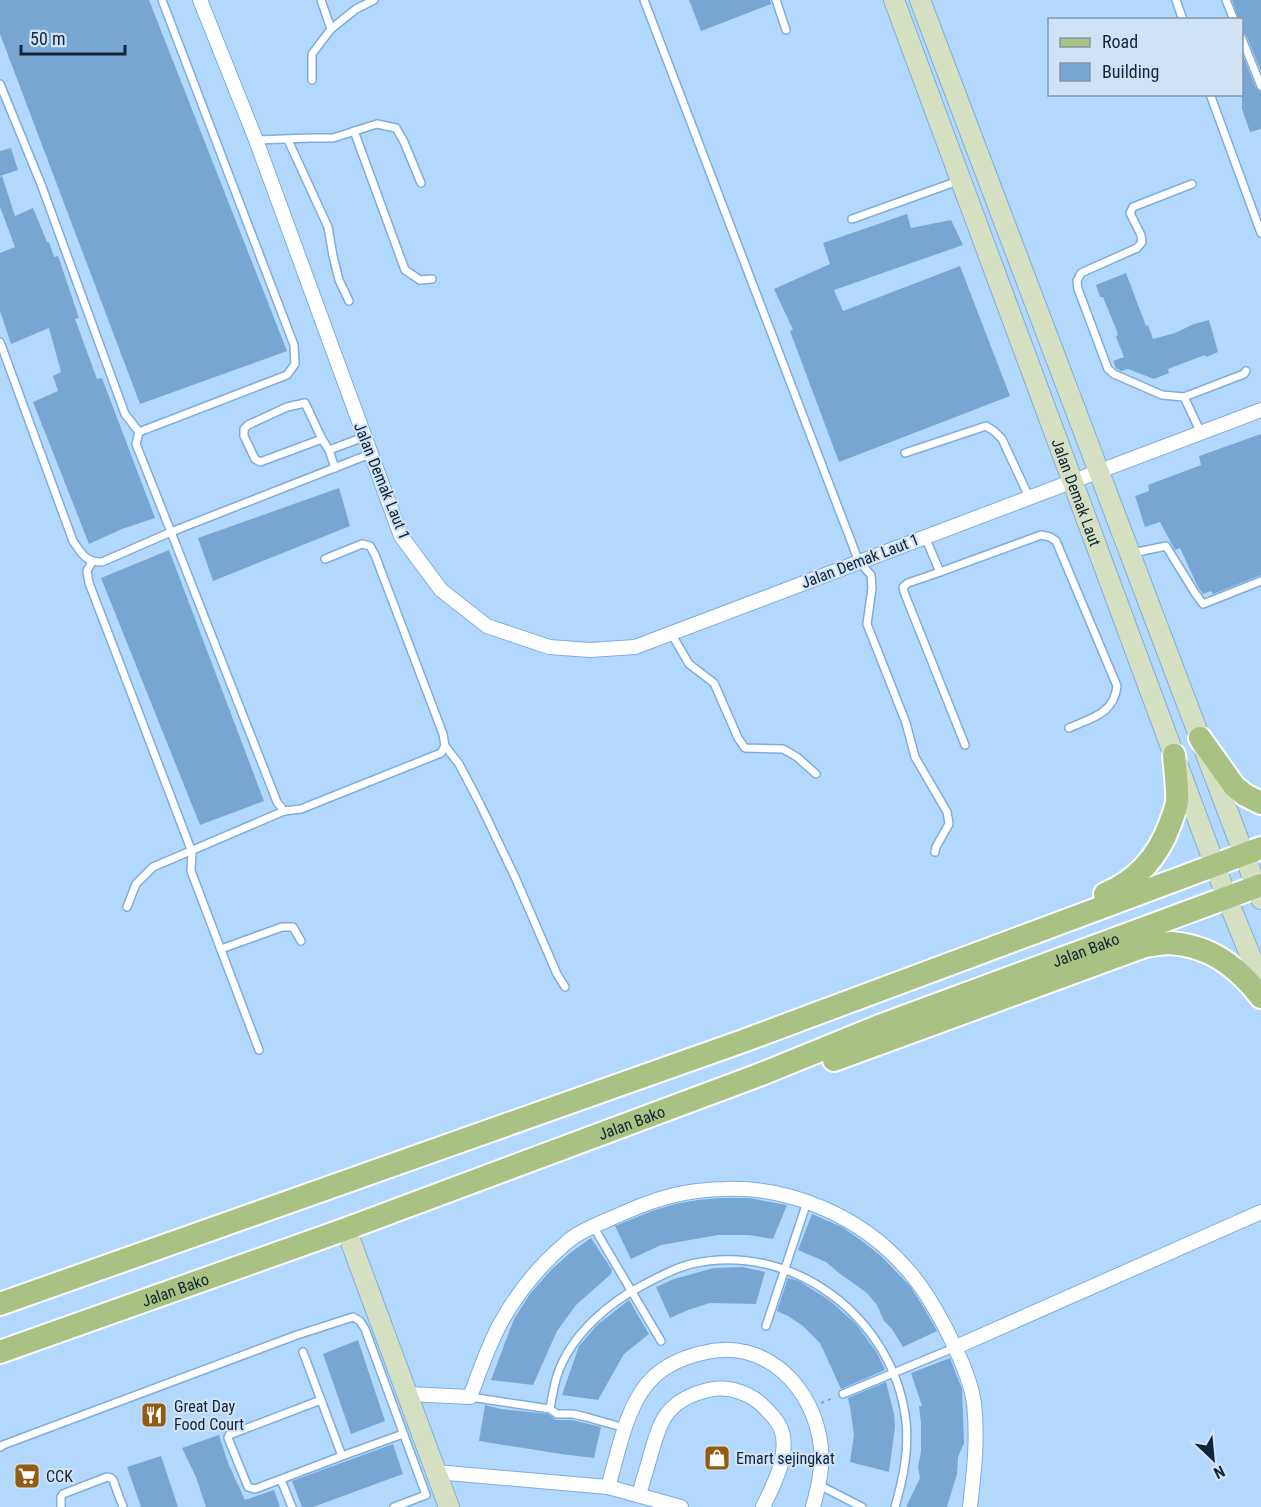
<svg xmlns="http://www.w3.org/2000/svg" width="1261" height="1507" viewBox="0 0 1261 1507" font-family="'Roboto Condensed',sans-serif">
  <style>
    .building { fill: #78a6d3 }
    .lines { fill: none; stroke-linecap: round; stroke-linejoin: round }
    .lane-casing { stroke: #7faddb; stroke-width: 10 }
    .street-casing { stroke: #7faddb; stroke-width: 16 }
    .secondary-casing { stroke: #7faddb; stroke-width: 22 }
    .primary-casing { stroke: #fff; stroke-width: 26 }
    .path { stroke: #80a0c0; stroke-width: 2; stroke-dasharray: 3 4.5; stroke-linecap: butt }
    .lane { stroke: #fff; stroke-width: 7 }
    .street { stroke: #fff; stroke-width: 14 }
    .secondary { stroke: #d4e0c1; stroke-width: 20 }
    .primary { stroke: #a9c182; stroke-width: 22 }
    .labels { text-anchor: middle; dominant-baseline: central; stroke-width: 4.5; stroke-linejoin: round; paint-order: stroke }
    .street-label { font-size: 16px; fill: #122537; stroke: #d0e3f6 }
    .poi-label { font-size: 16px; fill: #122537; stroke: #d0e3f6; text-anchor: start }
  </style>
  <rect width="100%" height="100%" fill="#b2d8fe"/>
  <g class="building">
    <polygon points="0,0 149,0 287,351 140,404 0,34"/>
    <polygon points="689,0 770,0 771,4 701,31"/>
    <polygon points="1232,0 1261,0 1261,71 1247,37 1245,34 1242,34 1242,20 1239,20"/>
    <polygon points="1242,53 1256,88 1261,92 1261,129 1250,132 1242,109"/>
    <polygon points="11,148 18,170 0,176 0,151"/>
    <polygon points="2,176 15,216 33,208 47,242 49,242 54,257 58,256 79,318 75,319 97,379 102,378 155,518 122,529 89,544 33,402 58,391 53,376 61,372 49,328 11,344 0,311 0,253 15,247 0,207 0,177"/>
    <polygon points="907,214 911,228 951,220 963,245 834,290 843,311 960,266 1010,396 839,462 790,331 793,330 774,289 830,264 823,243"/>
    <polygon points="1126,273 1146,326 1148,325 1153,339 1175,333 1194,324 1209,320 1218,352 1206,357 1205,355 1168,369 1169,373 1154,379 1128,369 1121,371 1116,368 1113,361 1124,357 1116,337 1118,334 1103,297 1100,297 1096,285"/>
    <polygon points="1261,434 1261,575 1213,594 1211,591 1203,594 1198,587 1180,548 1175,550 1160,522 1145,527 1135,496 1149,491 1148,485 1201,465 1199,456"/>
    <polygon points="339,488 350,526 213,581 198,538"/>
    <polygon points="169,550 264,801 200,825 101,578"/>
    <polygon points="721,1198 749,1198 787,1205 773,1239 749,1235 718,1235 661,1245 631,1259 615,1226 652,1211 675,1204 698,1200"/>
    <polygon points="812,1214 842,1227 862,1241 881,1256 910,1286 924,1308 937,1331 903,1347 892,1329 884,1321 877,1305 867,1293 839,1273 826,1262 798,1250"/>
    <polygon points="591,1238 612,1270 611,1274 576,1305 557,1331 533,1385 491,1380 514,1319 530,1294 552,1269 570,1253"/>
    <polygon points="742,1267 765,1272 756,1304 710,1303 688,1310 670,1318 656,1287 674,1279 714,1268"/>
    <polygon points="788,1278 799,1281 829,1300 856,1324 877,1353 885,1370 841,1389 820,1343 803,1326 788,1316 777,1311"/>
    <polygon points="629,1300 649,1334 624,1354 598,1400 562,1395 579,1346 597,1325"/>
    <polygon points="358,1340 385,1421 351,1434 323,1354"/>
    <polygon points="950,1358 962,1389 964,1443 958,1457 957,1474 947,1507 906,1507 920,1478 918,1467 921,1451 921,1423 919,1406 922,1406 911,1373"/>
    <polygon points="886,1382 894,1414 895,1427 889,1472 850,1462 854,1435 850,1407 848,1398"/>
    <polygon points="485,1405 501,1409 548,1414 556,1420 572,1420 601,1427 594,1458 561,1454 479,1441"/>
    <polygon points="219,1435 228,1463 245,1500 274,1490 280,1507 206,1507 196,1477 182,1448"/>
    <polygon points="393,1444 403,1474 313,1507 302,1507 292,1481"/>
    <polygon points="161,1456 178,1507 141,1507 127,1467"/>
  </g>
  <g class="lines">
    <defs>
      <g id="lane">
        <polyline points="321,0 331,29"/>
        <polyline points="644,0 859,562 871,575 872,588 867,624 906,723 915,757 947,812 949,824 936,847 935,852"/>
        <polyline points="776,0 786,30"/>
        <polyline points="1176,0 1183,20"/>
        <polyline points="1226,0 1234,20"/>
        <polyline points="1242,39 1261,86"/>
        <polyline points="312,80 312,54 331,29 356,9 374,0"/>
        <polyline points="0,84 41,184 125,414 139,432"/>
        <polyline points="1210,94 1261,233"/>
        <polyline points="354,131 405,270 420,280 432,279"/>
        <polyline points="256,140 311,138 333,138 377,124 396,128 404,142 421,183"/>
        <polyline points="288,140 328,227 333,256 339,280 349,301"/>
        <polyline points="852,219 958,181"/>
        <path d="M0,342l73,199c9,13 12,21 29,21l69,-30 -35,-88 3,-12 148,-57 8,-11 -1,-19 -132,-345"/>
        <polyline points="1184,397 1162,395 1114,374 1108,369 1078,289 1077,281 1081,273 1137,248 1142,242 1141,235 1130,213 1133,207 1192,184"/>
        <polyline points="1201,433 1184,397 1244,374 1246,371"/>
        <polyline points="322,439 260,462 255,459 244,436 244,429 248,425 287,407 305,403 322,439 329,450 335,468"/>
        <polyline points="329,450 364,437"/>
        <polyline points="905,453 986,426 994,431 1002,439 1029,497"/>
        <path d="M925,537l15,35 101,-37 9,2 6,4 61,145c-3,28 -26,32 -48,42"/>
        <polyline points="1133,553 1166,546 1195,593 1203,604 1261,581"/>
        <polyline points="92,562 87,571 89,583 192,852 191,871 259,1050"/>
        <polyline points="940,572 908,583 903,587 904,592 965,745"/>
        <polyline points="671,633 689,664 714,683 738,738 745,748 783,749 797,757 816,774"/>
        <polyline points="445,746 459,764 480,804 515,877 557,974 565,987"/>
        <polyline points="284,811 277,802 171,532 370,454"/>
        <polyline points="127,907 136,884 153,867 284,811 301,809 441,753 445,746 443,734 375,555 370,546 362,544 325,559"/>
        <polyline points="221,949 282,927 293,927 301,941"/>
        <polyline points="593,1226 661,1341"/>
        <polyline points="766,1326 807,1202"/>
        <polyline points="303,1352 342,1456 255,1489 248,1487 228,1438 229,1435 321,1400"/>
        <polyline points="843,1394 956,1347"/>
        <polyline points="470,1397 550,1409 557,1414 573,1414 586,1417 625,1428"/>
        <path d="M550,1409c2,-12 4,-25 8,-36 14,-39 51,-71 87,-89 15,-8 30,-16 46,-20 102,-24 204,55 215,158 3,29 -3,57 -11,85"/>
        <polyline points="0,1447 3,1445 297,1335 353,1317 360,1321 365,1329 426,1495 394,1507"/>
        <polyline points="342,1456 403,1434"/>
        <polyline points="281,1480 292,1507"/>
        <polyline points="819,1485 862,1507"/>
        <polyline points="61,1507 61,1497 63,1494 107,1477 111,1478 113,1480 123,1507"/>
      </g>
      <g id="street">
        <polyline points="200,0 256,140 401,536 441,590 487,626 549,647 590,650 635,647 1261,410"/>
        <polyline points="956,1347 1261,1212"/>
        <path d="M408,1394l62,3c9,-24 17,-48 29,-71 17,-32 41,-61 68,-84 10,-9 24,-15 36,-20 31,-14 60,-27 94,-31 9,-1 18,-2 27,-2 67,-3 137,28 181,78 17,18 29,39 40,60 12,24 25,50 29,76 4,36 0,69 -4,104"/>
        <polyline points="436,1472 608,1487 681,1507"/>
        <path d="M608,1487c10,-33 17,-76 39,-103 14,-17 34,-26 55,-31 63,-17 113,35 119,95 2,20 -3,40 -8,59"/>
        <path d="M639,1495c4,-15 9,-30 13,-45 3,-10 6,-21 11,-30 13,-24 52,-38 77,-28 10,3 20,10 27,18 6,6 13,14 15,22 7,26 -9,53 -19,75"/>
      </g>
      <g id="secondary">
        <path id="s1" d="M894,0l333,898 34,84"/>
        <polyline points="920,0 1261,899"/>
        <polyline points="346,1229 449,1507"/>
      </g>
      <g id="primary">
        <polyline points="1200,738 1234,786 1245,795 1261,803"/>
        <path d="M1105,894c31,-13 53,-37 65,-70 2,-6 6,-15 7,-22 1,-13 -2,-33 -3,-47"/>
        <path d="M834,1060l311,-114c8,-1 16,-3 24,-3 40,2 68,23 92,54"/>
        <polyline points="0,1304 743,1041 1261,848"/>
        <path id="s2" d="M0,1352l346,-123 413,-154 123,-50 379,-140"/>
      </g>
    </defs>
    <use href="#lane" class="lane-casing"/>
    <use href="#street" class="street-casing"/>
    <use href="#secondary" class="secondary-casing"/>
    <use href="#primary" class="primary-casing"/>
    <polyline class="path" points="821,1403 835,1397"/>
    <use href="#lane" class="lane"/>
    <use href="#street" class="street"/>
    <use href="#secondary" class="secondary"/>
    <use href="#primary" class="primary"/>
  </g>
  <defs>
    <symbol id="restaurant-square" viewBox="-11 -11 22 22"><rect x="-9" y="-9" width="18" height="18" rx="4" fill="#925d12" stroke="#d0e3f6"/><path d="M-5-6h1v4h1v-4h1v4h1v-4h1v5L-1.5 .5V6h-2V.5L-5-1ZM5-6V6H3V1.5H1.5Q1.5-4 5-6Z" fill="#fff"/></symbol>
    <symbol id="shop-square" viewBox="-11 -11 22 22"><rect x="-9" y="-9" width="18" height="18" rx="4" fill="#925d12" stroke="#d0e3f6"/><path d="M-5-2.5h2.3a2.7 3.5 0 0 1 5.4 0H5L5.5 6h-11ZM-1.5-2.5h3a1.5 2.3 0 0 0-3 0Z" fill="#fff"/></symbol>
    <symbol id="supermarket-square" viewBox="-11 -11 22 22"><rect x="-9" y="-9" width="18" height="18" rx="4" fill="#925d12" stroke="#d0e3f6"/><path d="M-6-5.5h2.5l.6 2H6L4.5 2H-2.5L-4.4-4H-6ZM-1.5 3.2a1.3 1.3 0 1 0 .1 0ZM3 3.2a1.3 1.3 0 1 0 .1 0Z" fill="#fff"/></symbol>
  </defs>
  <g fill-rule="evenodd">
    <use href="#restaurant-square" x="139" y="1400" width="30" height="30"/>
    <use href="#shop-square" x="702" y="1443" width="30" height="30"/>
    <use href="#supermarket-square" x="12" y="1461" width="30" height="30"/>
  </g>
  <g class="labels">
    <g class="street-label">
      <text transform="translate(382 481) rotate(68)">Jalan Demak Laut 1</text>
      <text stroke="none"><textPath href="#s1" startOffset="525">Jalan Demak Laut</textPath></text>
      <text transform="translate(860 561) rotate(-21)">Jalan Demak Laut 1</text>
      <text stroke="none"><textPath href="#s2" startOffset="1158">Jalan Bako</textPath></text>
      <text stroke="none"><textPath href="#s2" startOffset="672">Jalan Bako</textPath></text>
      <text stroke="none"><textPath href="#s2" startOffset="186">Jalan Bako</textPath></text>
    </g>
    <g class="poi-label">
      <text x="174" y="1406">Great Day<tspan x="174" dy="18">Food Court</tspan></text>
      <text x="736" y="1458">Emart sejingkat</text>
      <text x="46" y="1476">CCK</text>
    </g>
  </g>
  <rect x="1048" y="18" width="195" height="78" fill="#d0e3f6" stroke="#8497aa" stroke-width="1.5"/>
  <rect x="1060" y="38" width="30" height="9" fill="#a9c182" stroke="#8497aa" stroke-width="1.5"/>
  <text x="1102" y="48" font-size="18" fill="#122537">Road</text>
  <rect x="1060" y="63" width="30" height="18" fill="#78a6d3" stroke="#8497aa" stroke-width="1.5"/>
  <text x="1102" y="78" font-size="18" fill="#122537">Building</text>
  <g transform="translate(1213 1459) rotate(154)" stroke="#d0e3f6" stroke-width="4.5" paint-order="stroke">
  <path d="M0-4.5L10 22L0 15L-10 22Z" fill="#122537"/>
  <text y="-9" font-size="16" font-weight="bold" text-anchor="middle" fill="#122537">N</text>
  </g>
  <path d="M21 45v9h104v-9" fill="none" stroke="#122537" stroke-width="3"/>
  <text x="30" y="45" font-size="18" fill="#122537" stroke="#d0e3f6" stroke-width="4.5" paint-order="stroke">50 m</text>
</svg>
